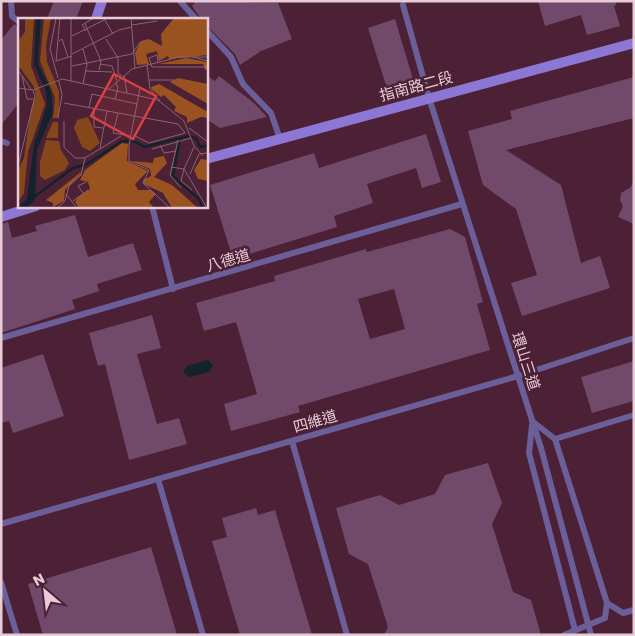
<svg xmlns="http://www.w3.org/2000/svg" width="635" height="636" viewBox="0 0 635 636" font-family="Poppins,'Noto Sans TC',sans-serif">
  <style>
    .water { fill: #12232c }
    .building { fill: #714a6b; fill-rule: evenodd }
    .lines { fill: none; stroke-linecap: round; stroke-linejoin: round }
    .lane { stroke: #6b5f99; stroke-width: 6 }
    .secondary { stroke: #8c77d4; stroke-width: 10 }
    .lane-bridge { stroke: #6b5f99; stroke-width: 6 }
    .labels { text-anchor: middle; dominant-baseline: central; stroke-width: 5; stroke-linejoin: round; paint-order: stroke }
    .street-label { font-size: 15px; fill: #e7cbd6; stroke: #4c2035 }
    .inset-river { fill: none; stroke: #12232c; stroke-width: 2.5 }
    .inset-road { fill: none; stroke: #8a6475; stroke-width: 1 }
    .view { fill: #d94042; fill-opacity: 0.15; stroke: #d94042; stroke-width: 2.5 }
    .inset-edge { fill: none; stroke: #e7cbd6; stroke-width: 2.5 }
  </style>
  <rect width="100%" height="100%" fill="#4c2035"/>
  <polygon class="water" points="208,360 213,365 209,372 189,377 183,372 187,366"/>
  <g class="building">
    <polygon points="54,1 83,1 76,19 47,19"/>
    <polygon points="196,1 278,3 292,39 261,51 240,65 235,54 206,25 206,19 201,19 192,6"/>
    <polygon points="538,1 616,1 616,5 614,6 620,26 587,35 581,15 545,26"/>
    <polygon points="395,19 415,86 389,95 368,28"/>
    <polygon points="14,24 19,27 19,103 1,125 1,40"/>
    <polygon points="206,75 215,81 219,76 254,103 267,117 220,128 206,119"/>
    <polygon points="634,77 634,118 506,150 561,185 581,263 600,256 610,288 522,316 511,283 537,275 516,209 483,185 468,131 512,119 510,111"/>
    <polygon points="426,134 441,182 422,188 416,168 367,184 373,203 334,216 337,227 233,259 210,185 314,153 319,168"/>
    <polygon points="633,181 634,181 634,224 618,217 623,206 620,200 621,193 631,187"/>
    <polygon points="75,215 88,257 133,243 142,270 97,284 99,291 72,300 75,309 1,333 1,224 8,222 12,238 37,231 35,226"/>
    <path d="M450,229l15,8 18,65 -6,2 13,46 -192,56 2,6 -69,19 -7,-27 33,-10 -21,-72 -32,9 -8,-28 79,-22 -1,-5 92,-27 1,3zM394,289l11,40 -35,10 -12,-40z"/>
    <polygon points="152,315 161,348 137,354 157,424 179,418 187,444 129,460 105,364 98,366 89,333"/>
    <polygon points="43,354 64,416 13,433 9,421 1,423 1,368"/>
    <polygon points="634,361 634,401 592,413 581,377"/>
    <polygon points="488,463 502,503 492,524 513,592 531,600 541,635 384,635 388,627 368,564 349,554 336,508 380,495 399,505 435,494 445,475"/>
    <polygon points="256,508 258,515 275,510 312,635 240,635 212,541 227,537 222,518"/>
    <polygon points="151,547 177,635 43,635 28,584"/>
  </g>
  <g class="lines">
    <g class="lane">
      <polyline points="11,1 12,16 19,22"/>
      <polyline points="180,1 196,19"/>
      <polyline points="403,5 429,98 541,448"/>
      <polyline points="206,30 231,57 243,84 271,113 280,139"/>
      <polyline points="1,141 7,143"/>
      <polyline points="152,206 173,289"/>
      <polyline points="1,338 462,204"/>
      <polyline points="532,421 555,439 607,603 605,618 564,635"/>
      <polyline points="532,425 529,453 575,630"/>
      <polyline points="555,439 634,415"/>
      <polyline points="292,441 347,635"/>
      <polyline points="158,479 203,635"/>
      <polyline points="1,524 518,376 634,338"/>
      <polyline points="1,582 17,635"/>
      <polyline points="607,603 623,613 634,610"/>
    </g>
    <g class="secondary">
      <polyline points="96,19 102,1"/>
      <polyline points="206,159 634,43"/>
      <polyline points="1,217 36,206"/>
    </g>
    <polyline class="lane-bridge" points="541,448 591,635"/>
  </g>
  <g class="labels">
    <g class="street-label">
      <text transform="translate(416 86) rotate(-15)">指南路二段</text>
      <text transform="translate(228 260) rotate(-16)">八德道</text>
      <text transform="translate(526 361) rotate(72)">環山三道</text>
      <text transform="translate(315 421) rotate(-16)">四維道</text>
    </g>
  </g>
  <g transform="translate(18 18)">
    <rect width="190" height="190" fill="#4c2035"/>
    <path d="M7,0h9l-3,48 14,38 -17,48 -4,41 -6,9v-32l6,-12 7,-49 5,-13 -2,-9 -16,-22v-24l7,-9zM26,0h7l-5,27 1,17 12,29v27h-6l2,-20 -15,-37zM70,99l12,26 -10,8 -8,-4 -8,-19 3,-8zM35,104h5v16h-12zM28,122l13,1 2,9 8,13 -4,7 -20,10 -5,-4v-14z" fill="#85471a"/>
    <path d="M156,0h34v37l-39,4 -1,-3 -9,5 -2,-10 -11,3 3,10 -12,1 -2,-12 6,-12 8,-2 13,7 -1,-12zM168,40l22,4v7l-3,1 -2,-6h-45zM160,60l30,6v20l-38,-22zM141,66l49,28v6l-7,-1 -14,6v-6l-13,-6 2,-4 -12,-12 -3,2 -9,-7 -1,-3zM104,125l6,1 -1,17 21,10 -13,13 3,6h13l5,4 -7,8 5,6h-75l-4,-6 3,-5 12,-8 -2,-7 -8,-2 5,-10zM146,138l3,7 -13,14 18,8 26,23h-26l-9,-15 -19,-9 -1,-4 8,-4 -1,-7 -19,-8 22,2 1,-5zM183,141l7,1v21l-10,-2 -4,-9zM63,154l-1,3 -15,15 -1,11 -11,6v-4l-7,-3 -10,8z" fill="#9a5320"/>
    <path d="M18,0h5l-3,46 13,27 2,21 -16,38 -2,49 -8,9 -9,-1 9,-8 7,-55 13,-38 -1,-15 -12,-26z" fill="#12232c"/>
    <path class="inset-river" d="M162,121l-7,37 27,24 2,8M16,179l39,-29 14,-4 35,-23h11l12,6 43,-11 8,2 4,9 8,-1"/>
    <path class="inset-road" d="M38,0l-6,31 8,29M42,0l-4,43 16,-5M113,0l4,50M87,2l8,14M67,6l16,37 -2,9M114,7l25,-4M68,13l-4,-6 12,-7M54,18l36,-18M88,21l12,19M41,23l3,-2 6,18M54,36l47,-24 13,-3M175,39l15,4M100,40v15l4,3M140,44l-1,-7 -8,3 3,9h56M82,46l12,2 5,15M129,47l3,24 10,12M54,48l60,-12 8,-12M0,52l13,19M67,53l27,1M106,57l3,18M4,58l5,23h7M131,62h25M53,63v-63M65,66l4,-20 -4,-15M0,70l15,2 29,-11 96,21 26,21 10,25 9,10M122,70l-11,57v16l20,9 -6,13 27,25M91,71l23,-20 47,-12h29M97,81l3,-11 -2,-6M46,85l114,21 7,9 -36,10 -16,-8M71,89l3,-13 45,10M76,90v19l9,1M100,95l-5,20 17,3M40,99l4,-22 -3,-14M46,103v26l11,11h10l36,-22M171,110l19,14M160,122l-8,35 11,13M142,127l4,8 12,-2M176,129l-10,22 23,39M82,130l7,-37M134,131l39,-11M0,148l17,-70 -2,-5M153,149l13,2 -3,12 11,9M172,156l9,-20 9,-1M65,175l-5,-7 8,-4M48,176l11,14M55,183l15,-11M39,190l8,-7 4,-15 12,-11 4,-17"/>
    <path class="view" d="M96,56l42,22 -23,43 -42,-23z"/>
    <rect width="190" height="190" class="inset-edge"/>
  </g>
  <rect width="635" height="636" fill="none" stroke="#e7cbd6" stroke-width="5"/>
  <g transform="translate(45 591) rotate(332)" stroke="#4c2035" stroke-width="4" paint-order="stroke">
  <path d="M0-4L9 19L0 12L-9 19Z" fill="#e7cbd6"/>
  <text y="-8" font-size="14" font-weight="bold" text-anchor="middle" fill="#e7cbd6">N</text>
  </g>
</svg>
